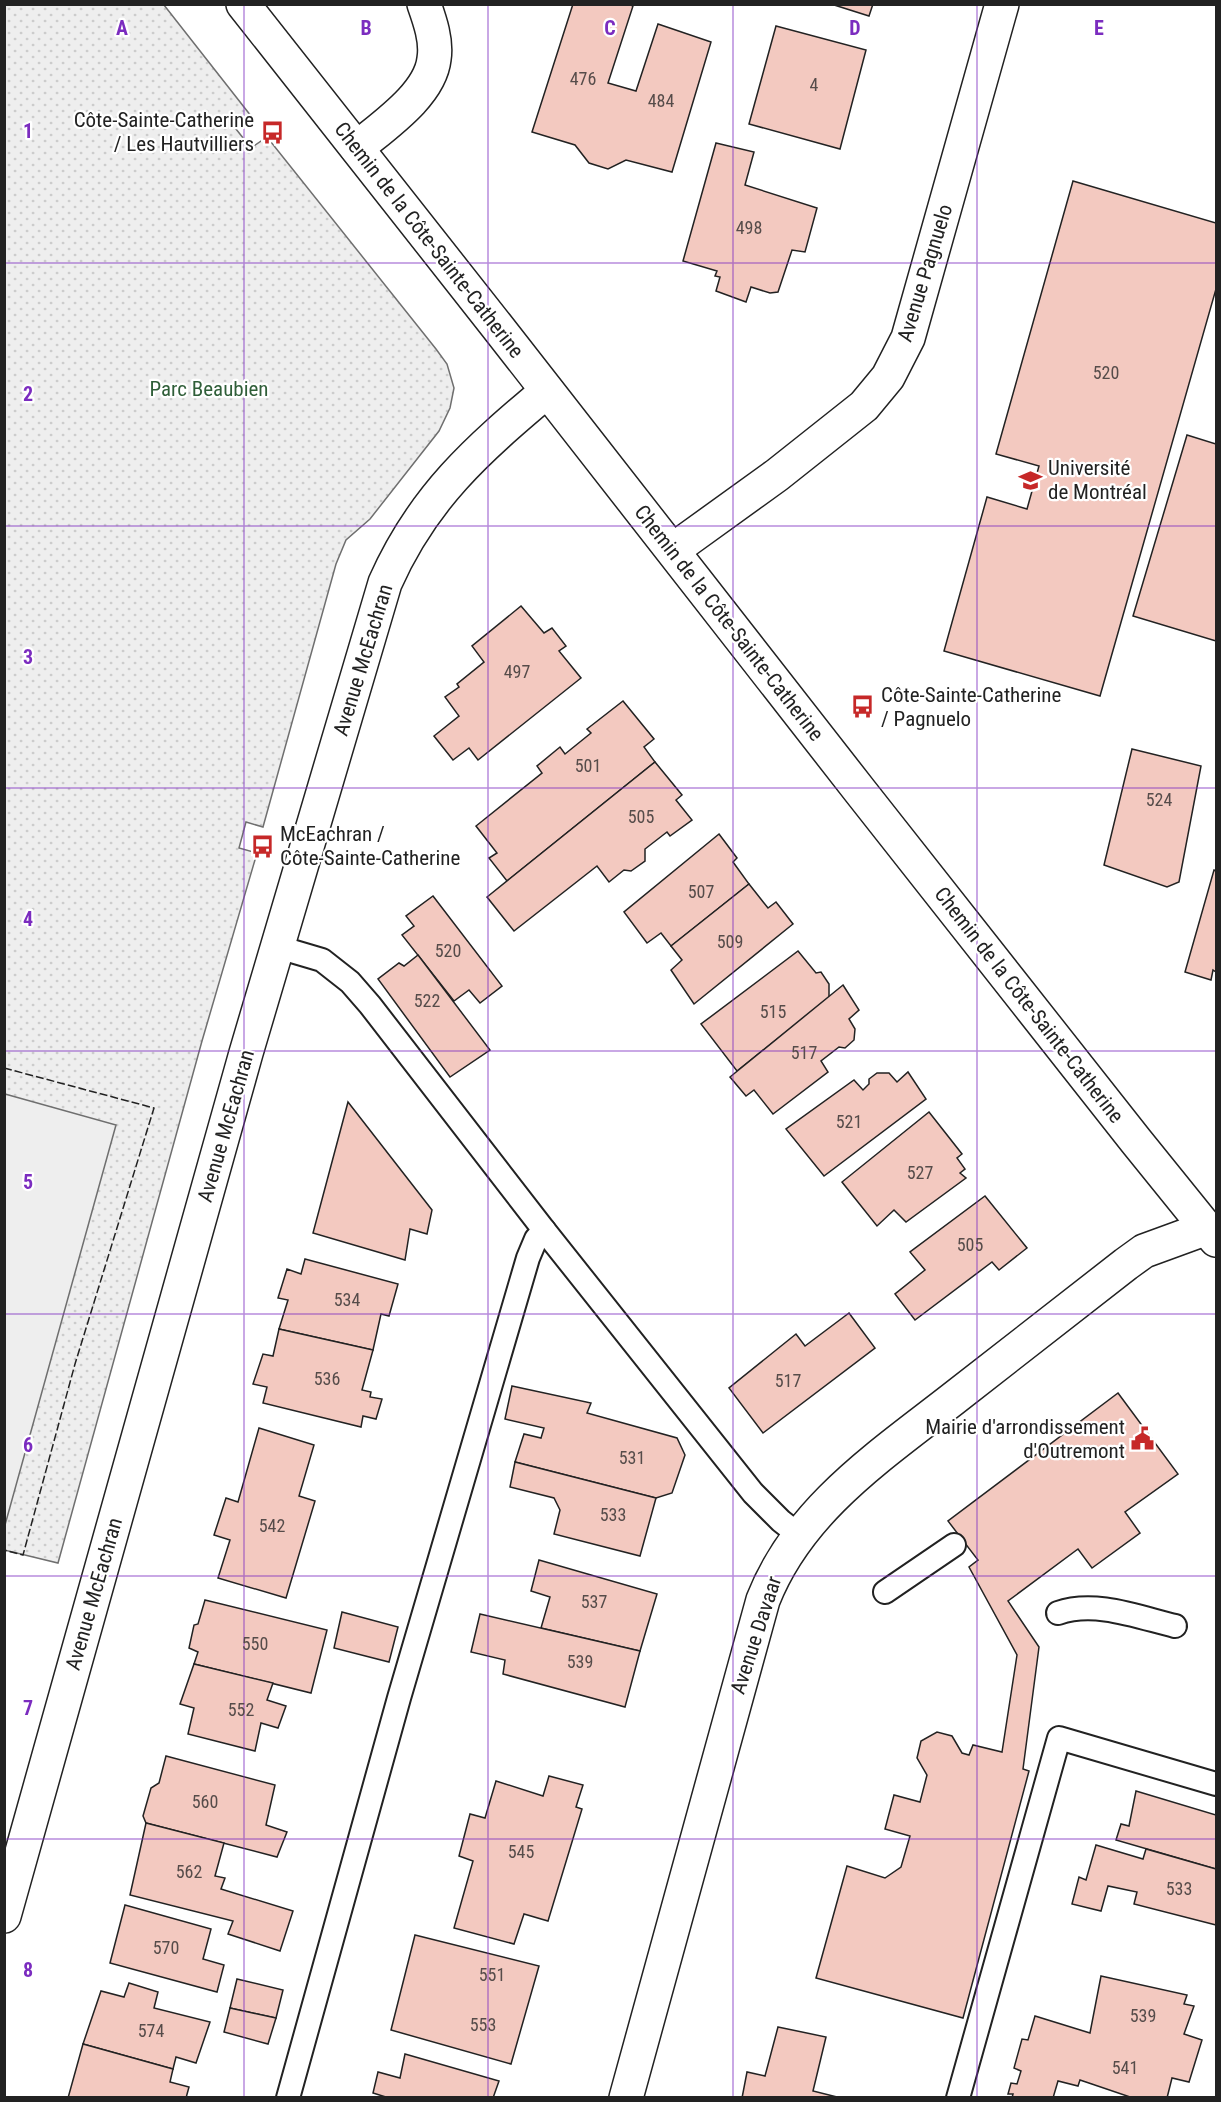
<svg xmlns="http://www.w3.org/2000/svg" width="1221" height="2102" viewBox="0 0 1221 2102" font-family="'Roboto Condensed',sans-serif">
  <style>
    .park { fill: url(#park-dots); stroke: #6f6f6f; stroke-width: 1.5 }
    .garden { fill: #eee; stroke: #6f6f6f; stroke-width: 1.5 }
    .building { fill: #f3c9c0; stroke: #222; stroke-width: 1.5 }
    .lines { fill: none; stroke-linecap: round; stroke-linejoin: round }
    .lane-casing { stroke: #222; stroke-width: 26 }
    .street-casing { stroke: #222; stroke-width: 36 }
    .secondary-casing { stroke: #222; stroke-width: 36 }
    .lane { stroke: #fff; stroke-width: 22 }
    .street { stroke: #fff; stroke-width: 33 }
    .secondary { stroke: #fff; stroke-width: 33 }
    .fence { stroke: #222; stroke-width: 1.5; stroke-dasharray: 8 3; stroke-linecap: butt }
    .grid { fill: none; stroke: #7b2cbf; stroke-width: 1.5; stroke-opacity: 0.55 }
    .labels { text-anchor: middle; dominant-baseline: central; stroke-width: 4.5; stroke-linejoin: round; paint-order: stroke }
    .number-label { font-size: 18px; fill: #564c4a }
    .poi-label { font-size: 21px; fill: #222; stroke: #fff; text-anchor: start }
    .street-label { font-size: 21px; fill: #222; stroke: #fff }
    .park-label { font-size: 21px; fill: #2f5e38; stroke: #fff }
    .grid-label { font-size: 20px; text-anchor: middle; font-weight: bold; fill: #7b2cbf; stroke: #fff; stroke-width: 4.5; stroke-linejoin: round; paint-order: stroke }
  </style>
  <defs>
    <pattern id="park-dots" width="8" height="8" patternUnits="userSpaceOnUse" patternTransform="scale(1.5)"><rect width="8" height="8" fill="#eee"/><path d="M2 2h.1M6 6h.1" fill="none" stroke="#ccc" stroke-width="1.8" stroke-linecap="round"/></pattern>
  </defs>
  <rect width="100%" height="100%" fill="#fff"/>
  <polygon class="park" points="4,5 164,5 251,116 236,129 251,148 267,137 436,349 447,364 454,388 450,408 439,431 370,519 346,540 336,564 263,827 246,822 239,848 257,853 202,1041 58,1563 4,1550"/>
  <polygon class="garden" points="5,1094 116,1125 5,1525 4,1525"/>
  <g class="building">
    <polygon points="573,4 628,4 633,6 608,83 636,91 658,24 711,42 672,172 626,160 608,169 589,163 575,145 532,132"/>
    <polygon points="831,4 873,4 869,16"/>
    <polygon points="776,26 866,50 840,149 749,124"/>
    <polygon points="716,143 754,152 745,185 817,208 805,252 792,250 778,292 770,293 751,287 746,302 716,291 720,277 715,276 717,271 683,261"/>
    <polygon points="1073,181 1216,223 1216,289 1100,696 944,651 987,497 1027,509 1039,466 996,454"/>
    <polygon points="1187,435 1216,444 1216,641 1133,616"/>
    <polygon points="521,606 544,633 552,628 566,646 559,651 581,678 478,760 469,748 453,760 434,736 459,716 445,697 459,687 457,684 484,662 472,646"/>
    <polygon points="623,701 654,739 644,747 655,762 507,881 489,858 497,853 476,826 542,773 537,766 560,747 565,754 591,733 587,729"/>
    <polygon points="1132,749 1201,766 1179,882 1167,887 1104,865"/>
    <polygon points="655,762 682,795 676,800 692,820 670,836 667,832 645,849 645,861 631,871 624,870 609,882 597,866 514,931 487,897"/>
    <polygon points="719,834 737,858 733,862 749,884 671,946 661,933 647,943 624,912"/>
    <polygon points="1214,870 1216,871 1216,972 1213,970 1211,980 1185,972"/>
    <polygon points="749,884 768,908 776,902 793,924 694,1004 671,970 682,960 671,946"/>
    <polygon points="433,896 502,986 480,1003 469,990 454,1001 402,935 414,926 406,916"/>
    <polygon points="798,951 816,973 821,972 829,984 829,998 737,1071 701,1024"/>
    <polygon points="418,955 490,1050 450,1077 378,979 399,963 404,966"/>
    <polygon points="843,985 859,1010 849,1019 855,1029 854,1040 845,1048 839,1047 821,1061 828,1072 773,1114 754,1090 746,1096 730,1077"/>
    <polygon points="908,1072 926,1099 824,1176 786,1129 854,1080 863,1090 869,1084 869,1079 877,1073 889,1073 897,1082"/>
    <polygon points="348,1102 432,1210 427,1234 410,1229 405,1260 313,1233"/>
    <polygon points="929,1112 962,1154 957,1158 965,1169 960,1173 966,1178 906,1222 894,1210 877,1226 842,1182"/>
    <polygon points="985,1196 1027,1248 999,1270 992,1262 915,1320 895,1294 925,1270 910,1252"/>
    <polygon points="305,1259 398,1284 389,1316 381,1314 373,1350 279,1329 288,1300 278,1298 287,1269 301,1274"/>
    <polygon points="849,1313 875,1348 763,1433 729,1388 796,1334 805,1346"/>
    <polygon points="279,1329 373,1350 362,1390 371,1392 370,1397 382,1399 376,1419 363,1416 361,1427 263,1403 267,1387 253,1384 263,1354 273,1356"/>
    <polygon points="512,1386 591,1403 587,1413 677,1438 685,1455 672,1493 656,1498 515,1462 524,1434 541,1438 544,1428 505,1419"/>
    <polygon points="1118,1393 1178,1474 1125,1512 1140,1533 1092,1568 1078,1549 1008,1601 1039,1647 1023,1769 1029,1771 963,2018 816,1978 847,1866 885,1878 901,1867 910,1836 885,1829 894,1795 920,1802 927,1775 917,1758 921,1741 937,1732 952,1736 962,1753 969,1755 973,1745 1002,1752 1017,1655 969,1567 978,1560 948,1521"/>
    <polygon points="259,1428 314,1445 299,1496 315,1501 286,1598 218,1578 230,1540 214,1535 226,1498 238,1502"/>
    <polygon points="515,1462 656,1498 640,1556 554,1534 560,1510 554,1498 510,1487"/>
    <polygon points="539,1560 657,1594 640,1651 541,1628 550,1597 531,1591"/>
    <polygon points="205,1600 327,1630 311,1693 194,1664 198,1652 189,1648 194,1625 198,1624"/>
    <polygon points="342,1612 398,1627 389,1662 334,1648"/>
    <polygon points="480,1614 640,1651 625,1707 503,1674 505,1660 471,1652"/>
    <polygon points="194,1664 273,1683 267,1700 286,1706 278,1728 261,1723 255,1751 188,1734 194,1708 180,1704"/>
    <polygon points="166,1756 275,1785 266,1825 287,1832 277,1857 146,1823 143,1816 151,1788 159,1783"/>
    <polygon points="549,1776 583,1785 576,1807 582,1809 548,1921 524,1914 514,1944 454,1928 473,1861 459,1856 470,1814 485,1818 496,1781 543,1796"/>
    <polygon points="1136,1791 1216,1815 1216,1869 1116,1840 1121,1824 1129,1826"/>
    <polygon points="146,1823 224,1843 215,1876 225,1878 221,1889 293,1911 280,1951 228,1934 233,1921 130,1895"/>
    <polygon points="1096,1845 1143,1859 1146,1849 1216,1869 1216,1925 1134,1904 1137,1892 1108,1886 1101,1911 1072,1904 1079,1877 1086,1880"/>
    <polygon points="125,1905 211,1929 203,1959 224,1965 217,1992 110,1963"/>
    <polygon points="415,1935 539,1966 511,2064 391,2030"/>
    <polygon points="1101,1976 1187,1995 1184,2004 1194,2006 1184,2034 1202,2040 1189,2082 1172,2078 1167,2098 1133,2098 1080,2080 1078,2086 1058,2081 1053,2098 1012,2098 1013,2094 1008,2094 1011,2083 1017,2084 1021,2071 1014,2068 1022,2039 1028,2040 1035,2016 1090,2033"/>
    <polygon points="237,1979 283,1990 276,2018 230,2008"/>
    <polygon points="129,1983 158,1992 154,2008 210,2022 196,2063 176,2057 173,2069 83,2044 101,1991 124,1997"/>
    <polygon points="230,2008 276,2018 268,2044 224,2032"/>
    <polygon points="778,2027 826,2037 813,2091 841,2098 742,2098 747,2072 765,2076"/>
    <polygon points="83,2044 173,2069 170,2082 189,2087 186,2098 68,2098"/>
    <polygon points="405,2054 499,2081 493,2098 389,2098 373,2093 378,2072 400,2078"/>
  </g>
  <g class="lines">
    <defs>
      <g id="lane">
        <polyline points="278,947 322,960 350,982 370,1005 544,1230 753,1493 781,1521 799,1535"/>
        <polyline points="885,1592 954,1545"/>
        <path d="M1058,1613c37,-13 80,4 117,13"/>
        <polyline points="288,2098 399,1698 528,1258 536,1239 544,1230"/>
        <polyline points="958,2098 1059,1738 1216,1784"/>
      </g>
      <g id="street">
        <path d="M357,148c26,-22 73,-53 77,-89 3,-18 -4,-38 -10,-55"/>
        <polyline points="673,550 777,475 864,406 888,377 908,338 1002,4"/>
      </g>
      <g id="secondary">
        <polyline points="243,4 496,325 860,791 1136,1141 1216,1240"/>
        <path d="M4,1916l242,-863 139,-470c38,-86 92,-133 162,-192"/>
        <path d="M626,2098l137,-498c36,-92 120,-146 195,-205 56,-43 112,-87 168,-131l18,-13 63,-23"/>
      </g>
    </defs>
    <use href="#lane" class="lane-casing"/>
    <use href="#street" class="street-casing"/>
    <use href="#secondary" class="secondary-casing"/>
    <use href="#lane" class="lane"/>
    <use href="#street" class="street"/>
    <use href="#secondary" class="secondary"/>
    <polyline class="fence" points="4,1068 154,1108 75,1364 23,1555 4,1550"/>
  </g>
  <path class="grid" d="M244,4v2094M488,4v2094M733,4v2094M977,4v2094M4,263h1212M4,526h1212M4,788h1212M4,1051h1212M4,1314h1212M4,1576h1212M4,1839h1212"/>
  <defs>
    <symbol id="bus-bare" viewBox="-9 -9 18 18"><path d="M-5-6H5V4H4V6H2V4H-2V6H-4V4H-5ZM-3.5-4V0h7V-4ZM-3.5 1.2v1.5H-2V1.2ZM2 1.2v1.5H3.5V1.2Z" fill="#c62828" stroke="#fff" stroke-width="2.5" paint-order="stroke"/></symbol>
    <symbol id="university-bare" viewBox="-9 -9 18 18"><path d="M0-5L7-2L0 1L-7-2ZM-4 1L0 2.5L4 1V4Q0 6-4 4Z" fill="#c62828" stroke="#fff" stroke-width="2.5" paint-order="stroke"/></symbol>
    <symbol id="civic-bare" viewBox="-9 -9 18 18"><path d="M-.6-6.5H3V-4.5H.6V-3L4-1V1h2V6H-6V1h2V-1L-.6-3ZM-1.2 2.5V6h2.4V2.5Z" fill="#c62828" stroke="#fff" stroke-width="2.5" paint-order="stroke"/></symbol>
  </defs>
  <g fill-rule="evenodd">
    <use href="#bus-bare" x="256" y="116" width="33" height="33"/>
    <use href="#university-bare" x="1014" y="464" width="33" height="33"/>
    <use href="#bus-bare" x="846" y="690" width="33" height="33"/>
    <use href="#bus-bare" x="246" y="830" width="33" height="33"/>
    <use href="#civic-bare" x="1126" y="1422" width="33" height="33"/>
  </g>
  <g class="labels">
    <g class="number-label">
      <text x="583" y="78">476</text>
      <text x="814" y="84">4</text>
      <text x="661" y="100">484</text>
      <text x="749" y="227">498</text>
      <text x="1106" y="372">520</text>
      <text x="517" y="671">497</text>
      <text x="588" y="765">501</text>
      <text x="1159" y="799">524</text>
      <text x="641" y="816">505</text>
      <text x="701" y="891">507</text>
      <text x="730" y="941">509</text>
      <text x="448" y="950">520</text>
      <text x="427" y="1000">522</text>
      <text x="773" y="1011">515</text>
      <text x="804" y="1052">517</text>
      <text x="849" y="1121">521</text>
      <text x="920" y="1172">527</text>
      <text x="970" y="1244">505</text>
      <text x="347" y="1299">534</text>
      <text x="327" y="1378">536</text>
      <text x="788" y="1380">517</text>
      <text x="632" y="1457">531</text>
      <text x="613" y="1514">533</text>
      <text x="272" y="1525">542</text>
      <text x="594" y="1601">537</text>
      <text x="255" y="1643">550</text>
      <text x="580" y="1661">539</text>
      <text x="241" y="1709">552</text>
      <text x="205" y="1801">560</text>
      <text x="521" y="1851">545</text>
      <text x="189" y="1871">562</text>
      <text x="1179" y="1888">533</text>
      <text x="166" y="1947">570</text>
      <text x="492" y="1974">551</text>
      <text x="1143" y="2015">539</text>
      <text x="483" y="2024">553</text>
      <text x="151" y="2030">574</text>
      <text x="1125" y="2067">541</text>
    </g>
    <g class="poi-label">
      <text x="254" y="120" text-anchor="end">Côte-Sainte-Catherine<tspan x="254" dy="24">/ Les Hautvilliers</tspan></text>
      <text x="1048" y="468">Université<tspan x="1048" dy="24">de Montréal</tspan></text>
      <text x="881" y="695">Côte-Sainte-Catherine<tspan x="881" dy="24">/ Pagnuelo</tspan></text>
      <text x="280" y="834">McEachran /<tspan x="280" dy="24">Côte-Sainte-Catherine</tspan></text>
      <text x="1125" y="1427" text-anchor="end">Mairie d'arrondissement<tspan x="1125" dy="24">d'Outremont</tspan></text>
    </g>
    <g class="street-label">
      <text transform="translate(429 240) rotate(52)">Chemin de la Côte-Sainte-Catherine</text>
      <text transform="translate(925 273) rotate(-73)">Avenue Pagnuelo</text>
      <text transform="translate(729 623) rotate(52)">Chemin de la Côte-Sainte-Catherine</text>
      <text transform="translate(363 660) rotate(-73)">Avenue McEachran</text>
      <text transform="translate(1029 1005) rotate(52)">Chemin de la Côte-Sainte-Catherine</text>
      <text transform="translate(226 1126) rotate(-74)">Avenue McEachran</text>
      <text transform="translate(94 1594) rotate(-74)">Avenue McEachran</text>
      <text transform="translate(756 1635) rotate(-72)">Avenue Davaar</text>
    </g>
    <g class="park-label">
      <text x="209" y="389">Parc Beaubien</text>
    </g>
  </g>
  <g class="grid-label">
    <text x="122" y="35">A</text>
    <text x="366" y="35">B</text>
    <text x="610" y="35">C</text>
    <text x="855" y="35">D</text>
    <text x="1099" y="35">E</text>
    <text x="28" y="138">1</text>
    <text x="28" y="401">2</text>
    <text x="28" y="664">3</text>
    <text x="28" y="926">4</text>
    <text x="28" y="1189">5</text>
    <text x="28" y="1452">6</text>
    <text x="28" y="1715">7</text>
    <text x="28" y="1977">8</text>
  </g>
  <rect width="1221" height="2102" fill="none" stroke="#222222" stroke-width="12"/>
</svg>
